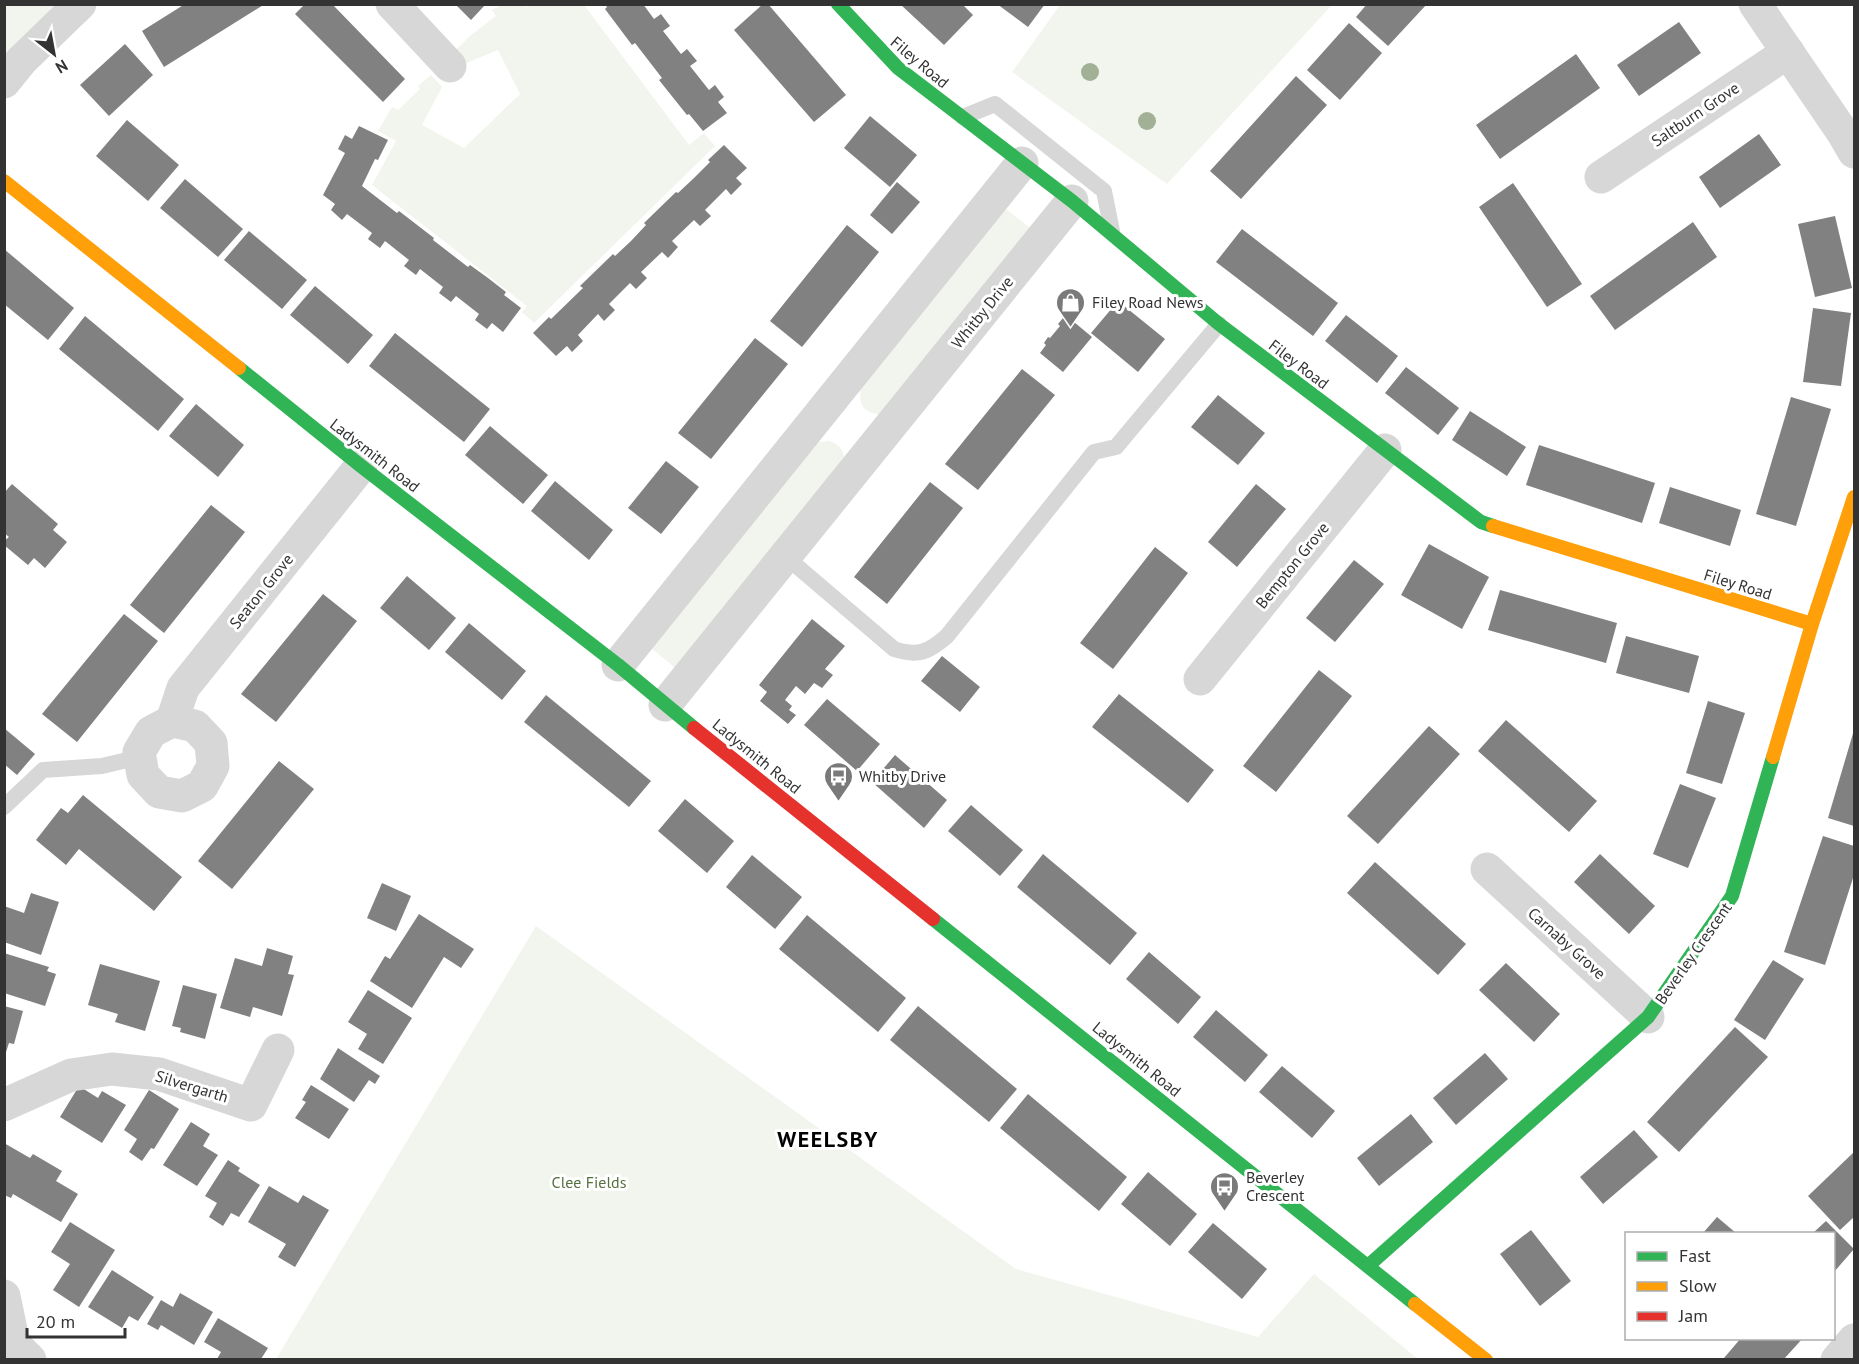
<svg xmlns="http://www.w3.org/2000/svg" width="1859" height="1364" viewBox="0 0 1859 1364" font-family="'PT Sans',sans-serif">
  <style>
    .green { fill: #f1f5ed }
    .building { fill: #818181 }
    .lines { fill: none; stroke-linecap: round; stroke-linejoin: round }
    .lane { stroke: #d7d7d7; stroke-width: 16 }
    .street { stroke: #d7d7d7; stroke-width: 33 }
    .fast { stroke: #30b455; stroke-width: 14 }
    .slow { stroke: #ff9f0a; stroke-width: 14 }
    .jam { stroke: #e5322d; stroke-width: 14 }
    .tree { fill: #a2b095 }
    .labels { text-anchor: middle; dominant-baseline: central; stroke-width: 6; stroke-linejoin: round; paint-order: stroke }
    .street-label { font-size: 16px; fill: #333; stroke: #fff }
    .poi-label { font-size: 16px; fill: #333; stroke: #fff; text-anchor: start }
    .park-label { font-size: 16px; fill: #56703f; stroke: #fff }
    .district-label { font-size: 22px; font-weight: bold; letter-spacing: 1.5px; fill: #000; stroke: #fff }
  </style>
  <rect width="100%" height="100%" fill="#fff"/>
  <g class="green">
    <polygon points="533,4 584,5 689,145 704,133 715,146 534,323 522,312 527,306 372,185 396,141 378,131 392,107 398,110 420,89 418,86 431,75 442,87 422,125 464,148 520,94 498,50 464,64 454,52 471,35 496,16 492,10 502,5 525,5 526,7"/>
    <polygon points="5,5 55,5 5,60"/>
    <polygon points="1060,5 1060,4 1332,5 1167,184 1012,72"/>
    <path d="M1005,208l30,24 -153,183c-18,-2 -24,-9 -21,-28z"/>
    <path d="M829,441c12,4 15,10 16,23l-166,207 -28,-23 160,-198 8,-8z"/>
    <polygon points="536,926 1016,1269 1258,1337 1314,1274 1418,1359 276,1359"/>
  </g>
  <g class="building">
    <polygon points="185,4 265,4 164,67 142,31"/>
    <polygon points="305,4 332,4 405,79 383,102 295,14"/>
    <polygon points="455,4 486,4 471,20"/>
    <polygon points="605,4 643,4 654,19 661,14 670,26 663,31 681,54 687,49 697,61 690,66 709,90 715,85 724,97 718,102 727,113 703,131 689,114 687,115 659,80 662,78 635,43 632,45 605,9 607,7"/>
    <polygon points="763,4 768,4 846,95 814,122 734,30"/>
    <polygon points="900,4 962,4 973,15 944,45"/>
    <polygon points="997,4 1045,4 1028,27"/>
    <polygon points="1367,4 1427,4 1388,46 1356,17"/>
    <polygon points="1679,22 1701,53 1639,96 1617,65"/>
    <polygon points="1349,23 1382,53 1340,100 1307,70"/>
    <polygon points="125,44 153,75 109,116 80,85"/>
    <polygon points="1576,54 1600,88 1500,159 1476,125"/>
    <polygon points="1296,76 1327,105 1241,199 1210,171"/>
    <polygon points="870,116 917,155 890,187 844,148"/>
    <polygon points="127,120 179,165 148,201 96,156"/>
    <polygon points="359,126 388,140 378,160 375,159 362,186 397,213 399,211 434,238 433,240 468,267 470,265 488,278 506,292 504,295 521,308 503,332 492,323 487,329 475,320 479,314 456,296 451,302 439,293 443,287 420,269 416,275 404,266 409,260 385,241 380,248 368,239 372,233 347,214 342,220 331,210 335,204 323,195 345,153 338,149 345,135 352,139"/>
    <polygon points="1759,134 1781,165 1720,208 1699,177"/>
    <polygon points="724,145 747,168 736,178 742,184 731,195 726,189 705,210 711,216 700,226 694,220 672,241 678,247 668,258 662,252 641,272 647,278 636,289 630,283 609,304 615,310 604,321 598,314 578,335 583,341 572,352 567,346 556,356 533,333 549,317 551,319 583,288 580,286 613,254 615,256 631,241 646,225 644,223 676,192 678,193 694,178 710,162 708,160"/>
    <polygon points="185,179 243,229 218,257 160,208"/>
    <polygon points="897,182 920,202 892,234 870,215"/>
    <polygon points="1513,183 1582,284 1547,307 1479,207"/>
    <polygon points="1835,216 1852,288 1815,297 1798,224"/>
    <polygon points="1693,222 1717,257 1615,330 1590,296"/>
    <polygon points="847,225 879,252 802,347 770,321"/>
    <polygon points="1242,229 1338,303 1313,336 1216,262"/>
    <polygon points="249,231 307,280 282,309 224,260"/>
    <polygon points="4,249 74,308 48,340 4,304"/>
    <polygon points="315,286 373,335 348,364 290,315"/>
    <polygon points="1118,301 1165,339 1138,372 1091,333"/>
    <polygon points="1813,308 1851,313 1841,386 1803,382"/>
    <polygon points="1346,315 1398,356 1377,383 1325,341"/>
    <polygon points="85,316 184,399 158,431 59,349"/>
    <polygon points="1068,317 1092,337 1063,372 1040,353 1046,345 1044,343 1048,337 1050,338 1060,326 1058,324 1063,318 1065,320"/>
    <polygon points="395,333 490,409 464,442 369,366"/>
    <polygon points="755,338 788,364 711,459 678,433"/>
    <polygon points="1406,367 1459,408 1438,435 1385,393"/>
    <polygon points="1022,369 1055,395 978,490 945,464"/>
    <polygon points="1218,395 1265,433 1238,465 1191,427"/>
    <polygon points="1791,397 1831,409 1796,526 1756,514"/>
    <polygon points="196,404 244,445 218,477 169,436"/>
    <polygon points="1470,411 1526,447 1507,476 1452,440"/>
    <polygon points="490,426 548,475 523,504 465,455"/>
    <polygon points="1539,445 1655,483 1642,523 1526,485"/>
    <polygon points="666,461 699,487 661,534 628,508"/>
    <polygon points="555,481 613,530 589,560 531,511"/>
    <polygon points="930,482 963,508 887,604 854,577"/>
    <polygon points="12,484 58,524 53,530 67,542 45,568 34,558 28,565 4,545 4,541 9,537 4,533 4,493"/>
    <polygon points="1256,484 1286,509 1237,567 1208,542"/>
    <polygon points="1670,487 1741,510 1730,546 1659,523"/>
    <polygon points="211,505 245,532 164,633 130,605"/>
    <polygon points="1429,544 1489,577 1462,629 1401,595"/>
    <polygon points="1155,547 1188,573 1113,669 1080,643"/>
    <polygon points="1354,560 1384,584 1335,642 1306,618"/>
    <polygon points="407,576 456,618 429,650 380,608"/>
    <polygon points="1500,590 1617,623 1606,663 1488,630"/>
    <polygon points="323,594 357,621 276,722 241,694"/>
    <polygon points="124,614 158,641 77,742 42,714"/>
    <polygon points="812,619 845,646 825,669 833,675 822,688 814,683 805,694 796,686 785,700 792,706 789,710 796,715 788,724 760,701 767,692 759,685"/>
    <polygon points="469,623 526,671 502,700 445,652"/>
    <polygon points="1626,636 1699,656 1689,693 1616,673"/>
    <polygon points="942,656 980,687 960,712 921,681"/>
    <polygon points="1319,670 1352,696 1276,792 1243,766"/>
    <polygon points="1119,694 1214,770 1188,803 1092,727"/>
    <polygon points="546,695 651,781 629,807 524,722"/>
    <polygon points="827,699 880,744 857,771 804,725"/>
    <polygon points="1708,701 1745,713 1722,784 1686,773"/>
    <polygon points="1506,720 1597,801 1569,832 1478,751"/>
    <polygon points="1429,726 1460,754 1378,844 1347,816"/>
    <polygon points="4,728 35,754 17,775 4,764"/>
    <polygon points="1854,730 1854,826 1828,818"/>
    <polygon points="895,755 947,800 924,828 872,782"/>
    <polygon points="279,761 314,789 232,889 198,861"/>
    <polygon points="1680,784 1716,798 1688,868 1653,854"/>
    <polygon points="83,795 182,877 154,911 79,849 66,865 36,840 61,808 68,813"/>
    <polygon points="685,799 734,841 707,873 658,831"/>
    <polygon points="971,805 1023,850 1000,876 948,831"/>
    <polygon points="1823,836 1854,846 1854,875 1825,965 1784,952"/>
    <polygon points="1043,854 1137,933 1110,965 1017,887"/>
    <polygon points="1600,854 1655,906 1629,934 1574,882"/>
    <polygon points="752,855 802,897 775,929 726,887"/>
    <polygon points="1375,862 1466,944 1438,975 1347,893"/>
    <polygon points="382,883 411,896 396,931 367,918"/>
    <polygon points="31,893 59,902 41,955 4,942 4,906 24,913"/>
    <polygon points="419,914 474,949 461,968 444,957 412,1008 370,981 385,956 390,959"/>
    <polygon points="807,915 906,998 878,1032 779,949"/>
    <polygon points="267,948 293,956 288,974 294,975 282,1016 253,1007 250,1017 220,1008 235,958 262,966"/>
    <polygon points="1149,952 1201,997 1178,1024 1126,979"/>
    <polygon points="4,953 49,967 47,971 56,974 45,1006 4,993"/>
    <polygon points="1773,960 1804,979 1765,1040 1734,1020"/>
    <polygon points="1506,963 1560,1014 1534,1042 1479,990"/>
    <polygon points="100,964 160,981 145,1031 115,1022 118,1014 88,1005"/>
    <polygon points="183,985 217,994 205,1039 180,1032 181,1028 172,1026"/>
    <polygon points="368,990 412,1018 383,1064 358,1049 367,1034 348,1022"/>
    <polygon points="4,1006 23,1011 14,1044 9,1043 5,1055"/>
    <polygon points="918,1006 1017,1089 989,1122 890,1040"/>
    <polygon points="1216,1010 1268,1055 1245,1082 1193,1037"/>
    <polygon points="1735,1027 1768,1057 1679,1152 1647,1122"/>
    <polygon points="338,1048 380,1076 375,1084 369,1080 354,1102 320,1079"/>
    <polygon points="1485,1053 1508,1079 1456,1125 1433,1098"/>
    <polygon points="1282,1066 1335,1111 1312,1138 1259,1092"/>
    <polygon points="311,1085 349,1109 329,1139 295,1118 306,1102 302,1100"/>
    <polygon points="79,1086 98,1098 102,1091 126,1105 102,1143 60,1117"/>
    <polygon points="149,1090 179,1109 154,1149 151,1148 142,1161 129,1152 137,1139 124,1130"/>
    <polygon points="1028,1094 1127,1177 1099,1211 1000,1128"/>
    <polygon points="1411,1114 1433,1142 1379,1186 1357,1158"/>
    <polygon points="191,1122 210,1134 203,1146 218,1155 197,1186 163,1165"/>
    <polygon points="1634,1130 1658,1157 1603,1204 1580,1177"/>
    <polygon points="4,1143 30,1158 33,1154 62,1171 56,1181 78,1194 61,1222 13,1194 11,1198 4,1195"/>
    <polygon points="1854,1152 1854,1217 1840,1230 1808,1196"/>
    <polygon points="228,1160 240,1168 238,1171 260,1185 239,1217 231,1213 223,1226 209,1217 217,1203 205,1196"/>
    <polygon points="1148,1172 1197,1214 1170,1246 1121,1204"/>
    <polygon points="269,1186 298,1203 303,1195 329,1210 295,1267 278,1257 286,1244 248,1222"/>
    <polygon points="1717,1217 1736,1233 1703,1233"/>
    <polygon points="1826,1221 1854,1249 1834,1272 1834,1234 1813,1233"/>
    <polygon points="70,1222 115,1250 79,1307 53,1290 70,1264 51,1252"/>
    <polygon points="1213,1223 1267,1269 1242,1299 1188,1252"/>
    <polygon points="1531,1230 1571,1281 1540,1306 1500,1254"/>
    <polygon points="112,1270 154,1297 138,1321 129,1316 122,1328 88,1307"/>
    <polygon points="180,1293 213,1312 194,1345 161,1325 158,1330 147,1324 161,1300 173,1307"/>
    <polygon points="218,1318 268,1348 261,1359 217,1359 221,1352 204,1342"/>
    <polygon points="1741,1338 1803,1338 1784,1359 1726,1359 1724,1358"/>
  </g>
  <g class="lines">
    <g class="lane">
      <polyline points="963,117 995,104 1104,191 1112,231"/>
      <path d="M785,556l109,93c24,8 35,3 53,-13l147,-184 22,-5 103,-123"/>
      <polyline points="4,807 43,770 102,766 140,757"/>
    </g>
    <g class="street">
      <polyline points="392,4 450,66"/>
      <polyline points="1755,4 1843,133 1854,152"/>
      <polyline points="4,82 21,61 80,4"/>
      <polyline points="1601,177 1788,52"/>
      <polyline points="618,665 1022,163"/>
      <polyline points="1200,679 1385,450"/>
      <polyline points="665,705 1072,201"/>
      <polyline points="172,721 195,726 211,743 213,766 202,786 182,796 159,792 143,775 139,752 151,732 172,721 183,688 361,466"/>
      <polyline points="1487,869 1648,1017"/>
      <polyline points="4,1105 71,1075 112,1069 159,1074 251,1105 278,1050"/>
      <polyline points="4,1296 14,1344 30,1360"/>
      <polyline points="1837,1360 1854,1340"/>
    </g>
    <g class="fast">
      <polyline points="838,4 898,68 1072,201 1219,324 1481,522 1493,526"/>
      <polyline points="239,368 361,466 618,665 694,728"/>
      <polyline points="933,919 1415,1304"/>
      <polyline points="1369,1265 1648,1017 1732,896 1773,757"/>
    </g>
    <g class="slow">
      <polyline points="4,181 239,368"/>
      <polyline points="1493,526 1812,624"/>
      <polyline points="1773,757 1812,624 1854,497"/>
      <polyline points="1415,1304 1486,1360"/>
    </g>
    <polyline class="jam" points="694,728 933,919"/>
  </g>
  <g class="tree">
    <circle cx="1090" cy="72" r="9"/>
    <circle cx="1147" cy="121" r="9"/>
  </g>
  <defs>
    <symbol id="shop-pin" viewBox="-11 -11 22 30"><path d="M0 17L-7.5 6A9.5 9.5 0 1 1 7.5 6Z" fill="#7a7a7a" stroke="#fff"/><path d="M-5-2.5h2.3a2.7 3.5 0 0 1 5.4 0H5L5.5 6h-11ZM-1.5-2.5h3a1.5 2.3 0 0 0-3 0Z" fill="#fff"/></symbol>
    <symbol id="bus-pin" viewBox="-11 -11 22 30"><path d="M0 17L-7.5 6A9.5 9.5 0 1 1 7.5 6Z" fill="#7a7a7a" stroke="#fff"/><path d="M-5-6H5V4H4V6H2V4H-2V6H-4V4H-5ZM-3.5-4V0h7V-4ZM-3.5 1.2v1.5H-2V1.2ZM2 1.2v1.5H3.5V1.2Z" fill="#fff"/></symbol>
  </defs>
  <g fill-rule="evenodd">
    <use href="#shop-pin" x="1054" y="286" width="33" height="45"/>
    <use href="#bus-pin" x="822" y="760" width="33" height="45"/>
    <use href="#bus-pin" x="1208" y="1170" width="33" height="45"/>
  </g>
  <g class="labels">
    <g class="street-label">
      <text transform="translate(920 62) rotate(40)">Filey Road</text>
      <text transform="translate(1695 114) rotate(-34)">Saltburn Grove</text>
      <text transform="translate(982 312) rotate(-51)">Whitby Drive</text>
      <text transform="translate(1299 364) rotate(37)">Filey Road</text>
      <text transform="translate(375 455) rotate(38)">Ladysmith Road</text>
      <text transform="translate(1292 565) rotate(-51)">Bempton Grove</text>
      <text transform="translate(1738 584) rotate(17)">Filey Road</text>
      <text transform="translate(261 591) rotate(-51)">Seaton Grove</text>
      <text transform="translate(757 756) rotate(39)">Ladysmith Road</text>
      <text transform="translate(1567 943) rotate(42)">Carnaby Grove</text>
      <text transform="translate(1693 953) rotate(-55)">Beverley Crescent</text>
      <text transform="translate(1137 1059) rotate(39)">Ladysmith Road</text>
      <text transform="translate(192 1086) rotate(17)">Silvergarth</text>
    </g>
    <g class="poi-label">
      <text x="1092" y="302">Filey Road News</text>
      <text x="859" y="776">Whitby Drive</text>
      <text x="1246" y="1177">Beverley<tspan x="1246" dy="18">Crescent</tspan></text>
    </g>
    <g class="park-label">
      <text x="589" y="1182">Clee Fields</text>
    </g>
    <g class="district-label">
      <text x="828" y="1139">WEELSBY</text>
    </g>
  </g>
  <rect width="1859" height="1364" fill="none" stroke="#333333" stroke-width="12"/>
  <rect x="1625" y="1232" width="210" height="108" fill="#ffffff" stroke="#adadad" stroke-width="1.5"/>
  <rect x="1637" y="1252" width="30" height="9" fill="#30b455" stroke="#adadad" stroke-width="1.5"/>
  <text x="1679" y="1262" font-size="18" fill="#333333">Fast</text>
  <rect x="1637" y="1282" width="30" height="9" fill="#ff9f0a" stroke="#adadad" stroke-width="1.5"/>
  <text x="1679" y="1292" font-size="18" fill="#333333">Slow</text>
  <rect x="1637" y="1312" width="30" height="9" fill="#e5322d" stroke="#adadad" stroke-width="1.5"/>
  <text x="1679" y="1322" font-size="18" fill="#333333">Jam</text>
  <g transform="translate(54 54) rotate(149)" stroke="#ffffff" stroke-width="4.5" paint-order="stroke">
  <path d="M0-4.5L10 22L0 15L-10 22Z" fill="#333333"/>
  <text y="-9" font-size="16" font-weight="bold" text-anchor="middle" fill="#333333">N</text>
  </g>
  <path d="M27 1328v9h98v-9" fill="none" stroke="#333333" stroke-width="3"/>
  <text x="36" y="1328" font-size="18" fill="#333333" stroke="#ffffff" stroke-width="4.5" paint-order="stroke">20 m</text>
</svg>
